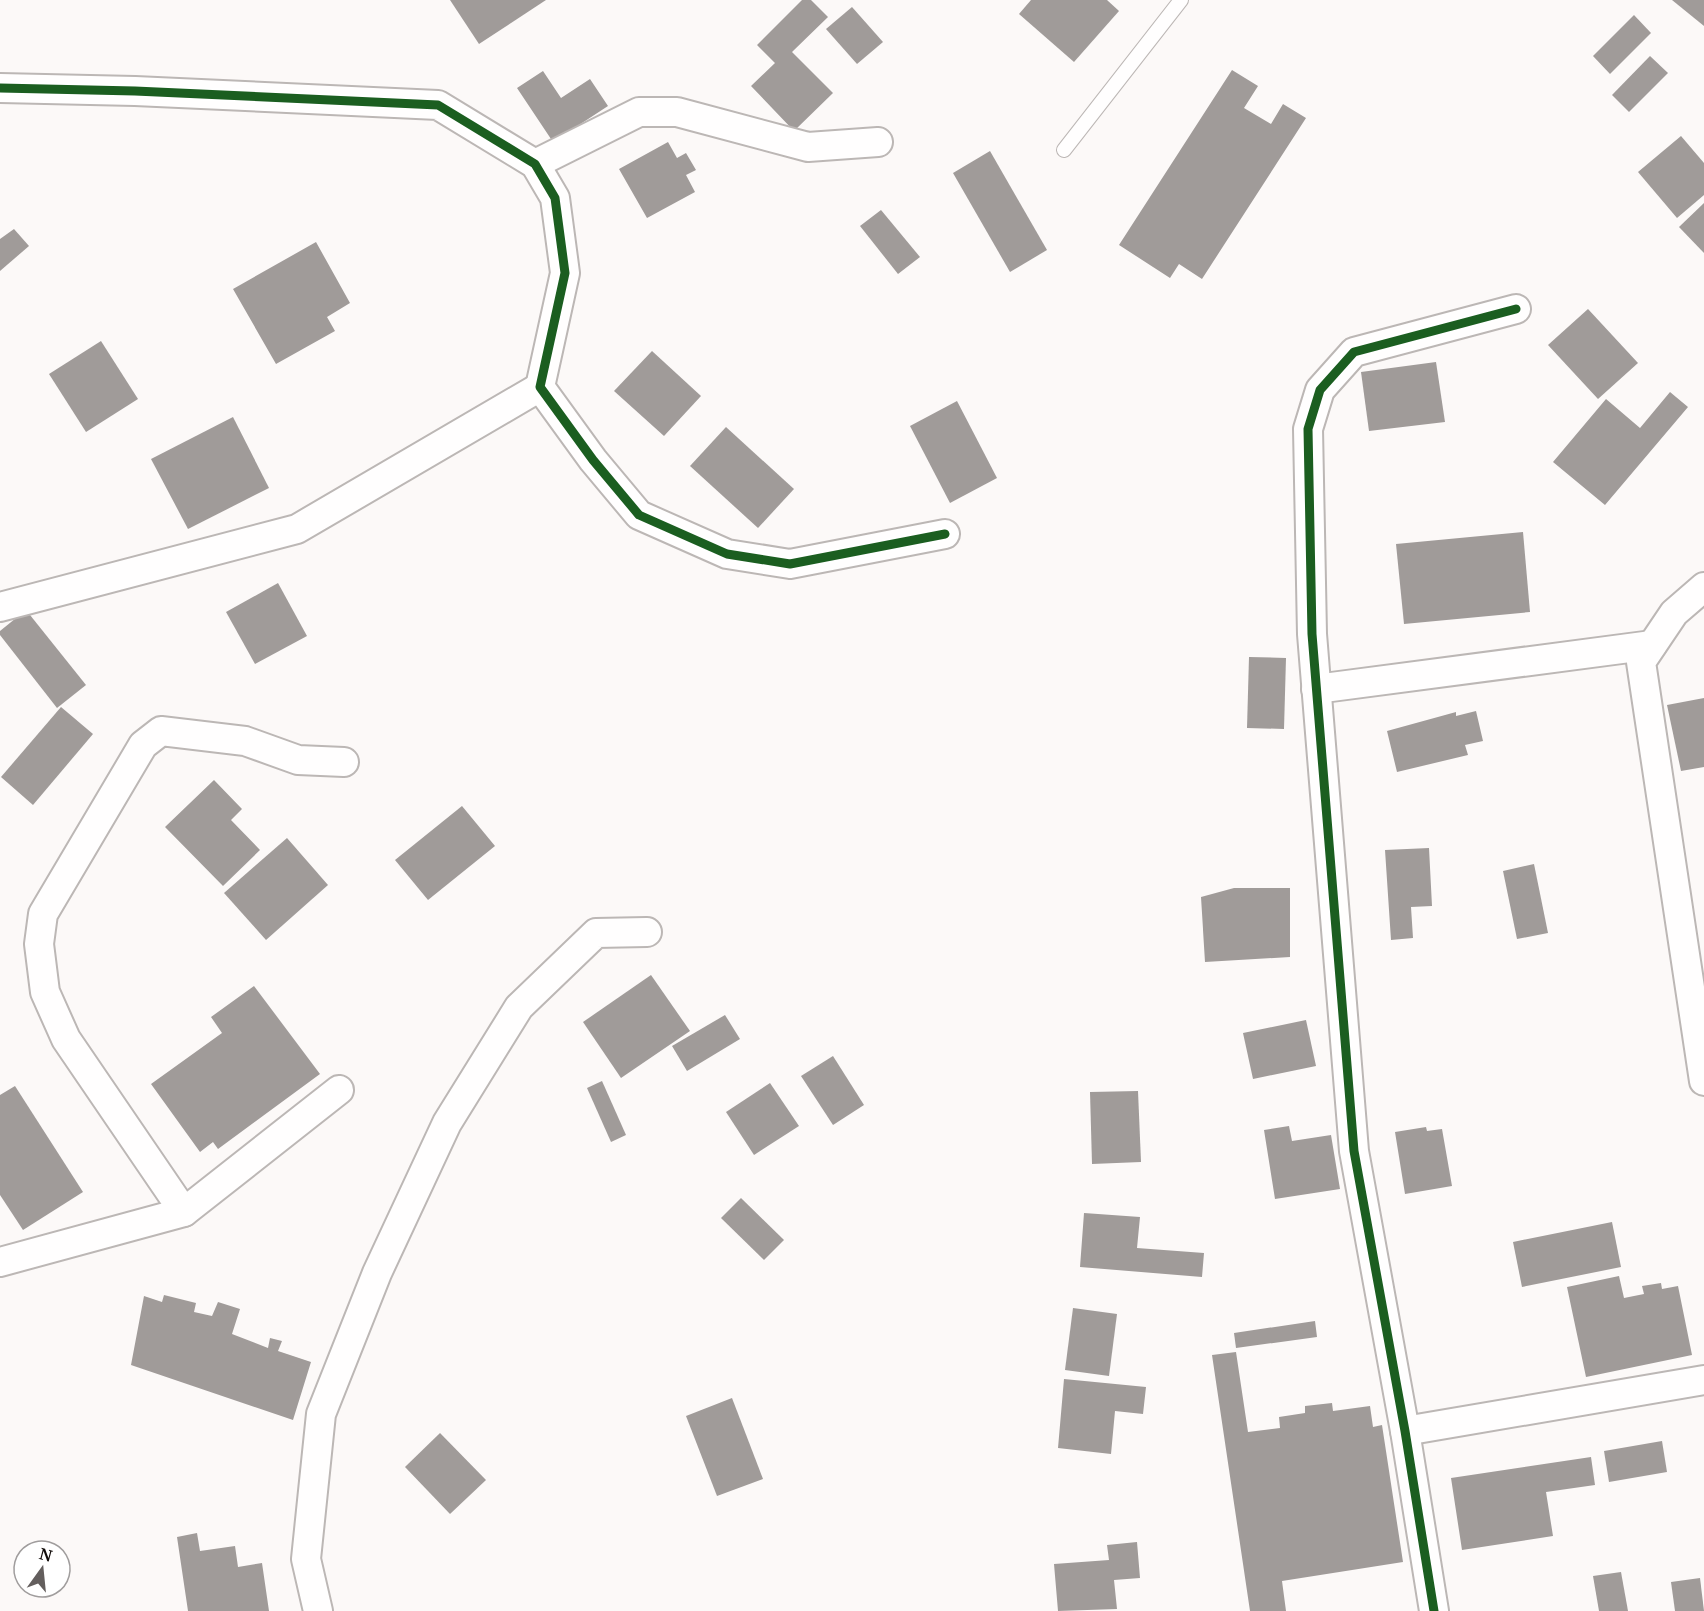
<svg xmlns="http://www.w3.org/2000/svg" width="1704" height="1611" viewBox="0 0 1704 1611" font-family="'Noto Serif',serif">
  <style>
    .building { fill: #a09b99 }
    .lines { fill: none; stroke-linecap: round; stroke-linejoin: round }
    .lane-casing { stroke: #bcb7b5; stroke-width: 16 }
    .street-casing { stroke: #bcb7b5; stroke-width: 32 }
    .lane { stroke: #fffefe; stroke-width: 14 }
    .street { stroke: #fffefe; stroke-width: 28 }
    .cycleway-casing { stroke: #fff; stroke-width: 13 }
    .cycleway { stroke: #1b5e20; stroke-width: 9 }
  </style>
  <rect width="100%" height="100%" fill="#fcf9f8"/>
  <g class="building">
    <polygon points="450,0 546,0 479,44"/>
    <polygon points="802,0 811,0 828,17 792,52 833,93 794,131 751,86 775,63 757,45"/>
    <polygon points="1031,0 1107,0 1119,11 1074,62 1019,14"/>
    <polygon points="1672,0 1704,0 1704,26"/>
    <polygon points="852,7 883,42 857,64 826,29"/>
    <polygon points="1634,15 1651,33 1610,74 1593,56"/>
    <polygon points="1650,56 1668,73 1629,112 1612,95"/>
    <polygon points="1232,70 1258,86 1244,108 1271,124 1283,104 1306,118 1202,279 1179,264 1170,278 1119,245"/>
    <polygon points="543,71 561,98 590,79 608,106 553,142 517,88"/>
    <polygon points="1681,136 1704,163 1704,195 1677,218 1638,172"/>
    <polygon points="668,142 677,158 686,153 696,170 686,175 695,192 647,218 619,169"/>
    <polygon points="990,151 1047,250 1010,272 953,173"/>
    <polygon points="1704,203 1704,253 1679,227"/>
    <polygon points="881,210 920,257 898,274 860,226"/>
    <polygon points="14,229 29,246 0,271 0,239"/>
    <polygon points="316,242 350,303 327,317 335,331 276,364 233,289"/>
    <polygon points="1588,309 1638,363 1598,399 1548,345"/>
    <polygon points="101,341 138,399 86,432 49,374"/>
    <polygon points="652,351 701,396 664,436 614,391"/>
    <polygon points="1436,362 1445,422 1369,431 1361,372"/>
    <polygon points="1670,392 1688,407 1605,505 1553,462 1606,399 1640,428"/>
    <polygon points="957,401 997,478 950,503 910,426"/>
    <polygon points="233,417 269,488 188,529 151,459"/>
    <polygon points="726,427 794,489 758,528 690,466"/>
    <polygon points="1523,532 1530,612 1404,624 1396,544"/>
    <polygon points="278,583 307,636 255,664 226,612"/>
    <polygon points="26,610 86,685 57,708 0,635 0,631"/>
    <polygon points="1249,657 1286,658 1284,729 1247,728"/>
    <polygon points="1704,698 1704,767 1681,771 1667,705"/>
    <polygon points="61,707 93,734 33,805 1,777"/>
    <polygon points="1476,711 1483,741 1465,745 1468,755 1397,772 1387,731 1456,712 1456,716"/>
    <polygon points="214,780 242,809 231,820 260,850 223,886 165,827"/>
    <polygon points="462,806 495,846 428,900 395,860"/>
    <polygon points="287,838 328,885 266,940 224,893"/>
    <polygon points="1429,848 1432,906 1411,907 1413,938 1391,940 1385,850"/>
    <polygon points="1534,864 1548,933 1517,939 1503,871"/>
    <polygon points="1234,888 1290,888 1290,957 1205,962 1201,897"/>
    <polygon points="651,975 690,1031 621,1078 583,1022"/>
    <polygon points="254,986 320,1074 218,1149 213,1142 200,1152 151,1084 222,1033 211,1017"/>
    <polygon points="725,1015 740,1039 687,1071 672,1046"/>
    <polygon points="1306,1020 1316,1066 1253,1079 1243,1033"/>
    <polygon points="833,1056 864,1105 833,1125 801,1076"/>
    <polygon points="602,1081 626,1135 611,1142 587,1088"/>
    <polygon points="770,1083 799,1126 754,1155 726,1112"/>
    <polygon points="15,1086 83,1192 23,1230 0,1195 0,1095"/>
    <polygon points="1138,1091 1141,1162 1092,1164 1090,1092"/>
    <polygon points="1289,1126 1292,1141 1331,1135 1340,1189 1275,1199 1264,1130"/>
    <polygon points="1426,1127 1427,1131 1442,1129 1452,1186 1405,1194 1395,1132"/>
    <polygon points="741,1198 784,1240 764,1260 721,1218"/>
    <polygon points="1084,1213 1140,1217 1137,1248 1204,1253 1202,1277 1080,1267"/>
    <polygon points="1612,1222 1621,1267 1522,1287 1513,1242"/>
    <polygon points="1619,1276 1624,1298 1644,1294 1642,1286 1661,1283 1662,1289 1678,1286 1692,1355 1586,1377 1567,1287"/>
    <polygon points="164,1295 196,1303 194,1312 212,1316 218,1302 240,1309 232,1334 268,1348 270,1338 282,1341 278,1351 311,1362 293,1420 131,1365 144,1296 162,1302"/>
    <polygon points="1073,1308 1117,1314 1109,1376 1065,1370"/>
    <polygon points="1315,1321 1317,1337 1236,1348 1234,1333"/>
    <polygon points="1236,1352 1248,1432 1280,1428 1279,1417 1305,1413 1305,1406 1332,1403 1333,1411 1370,1406 1373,1427 1382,1425 1403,1562 1282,1581 1286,1611 1250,1611 1212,1355"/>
    <polygon points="1064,1379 1146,1387 1143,1414 1115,1411 1111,1454 1058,1448"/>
    <polygon points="732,1398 763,1479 717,1496 686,1416"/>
    <polygon points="440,1433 486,1480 450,1514 405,1467"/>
    <polygon points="1662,1441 1667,1472 1609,1482 1604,1451"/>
    <polygon points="1591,1457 1595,1485 1546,1492 1553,1536 1462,1550 1451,1478"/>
    <polygon points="197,1533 200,1551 235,1546 238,1567 262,1563 269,1611 188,1611 177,1537"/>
    <polygon points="1137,1542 1140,1578 1114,1580 1117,1609 1058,1611 1054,1564 1109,1560 1107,1545"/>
    <polygon points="1621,1572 1628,1611 1599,1611 1593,1576"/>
    <polygon points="1700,1578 1704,1611 1675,1611 1671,1582"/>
  </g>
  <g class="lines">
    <defs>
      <polyline id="lane" points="1064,150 1181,0"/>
      <g id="street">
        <polyline points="0,88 135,91 438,105 535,164 555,198 565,273 540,387 593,460 639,515 727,554 790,564 945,534"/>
        <polyline points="535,164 639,112 677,112 808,147 878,142"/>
        <polyline points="1704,587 1674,613 1641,662 1704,1081"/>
        <polyline points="0,607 297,529 540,387"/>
        <polyline points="1316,689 1652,645"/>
        <polyline points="184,1212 66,1039 45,992 39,944 43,914 143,745 161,731 245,741 298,760 344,762"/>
        <polyline points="0,1262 184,1212 339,1090"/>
        <polyline points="1405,1431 1704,1380"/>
        <polyline points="318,1611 306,1559 321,1414 377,1273 447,1123 519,1007 596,933 647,932"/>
        <polyline points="1434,1611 1405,1431 1354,1151 1312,634 1308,429 1320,390 1354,352 1516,309"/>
      </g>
    </defs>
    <use href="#lane" class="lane-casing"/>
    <use href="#street" class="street-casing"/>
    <use href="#lane" class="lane"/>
    <use href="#street" class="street"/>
    <defs>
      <g id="cycleway">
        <polyline points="0,88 135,91 438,105 535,164 555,198 565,273 540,387 593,460 639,515 727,554 790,564 945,534"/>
        <polyline points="1434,1611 1405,1431 1354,1151 1312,634 1308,429 1320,390 1354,352 1516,309"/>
      </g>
    </defs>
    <use href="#cycleway" class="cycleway-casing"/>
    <use href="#cycleway" class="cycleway"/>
  </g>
  <g transform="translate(42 1569) rotate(15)"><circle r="28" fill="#ffffff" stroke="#a09d9d" stroke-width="1.5"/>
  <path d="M0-4.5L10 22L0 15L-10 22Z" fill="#635e5d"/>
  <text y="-9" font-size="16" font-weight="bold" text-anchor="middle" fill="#110b09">N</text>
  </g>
</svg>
